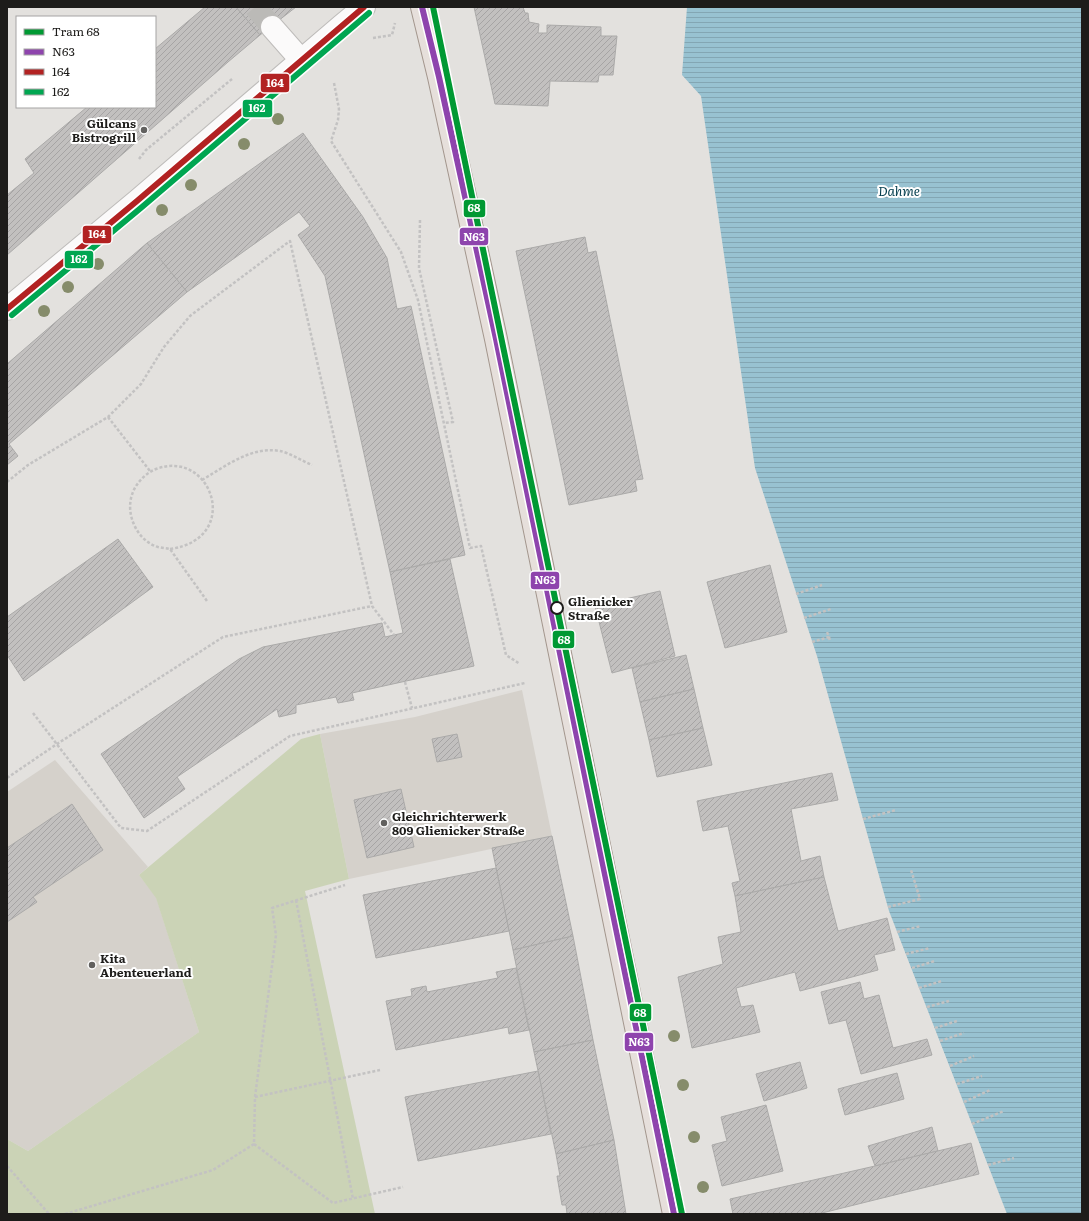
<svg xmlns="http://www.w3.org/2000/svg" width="1089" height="1221" viewBox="0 0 1089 1221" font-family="Literata,serif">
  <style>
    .built { fill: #d5d1cb }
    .garden { fill: #cbd3b6 }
    .water { fill: url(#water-rules) }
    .building { fill: url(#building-hatch); stroke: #abaaa9 }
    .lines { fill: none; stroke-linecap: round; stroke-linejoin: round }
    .minor-tunnel { stroke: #bbbab7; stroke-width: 22; stroke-dasharray: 22 11; stroke-linecap: butt }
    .minor-casing { stroke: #bebcba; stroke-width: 24 }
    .major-casing { stroke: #a3968d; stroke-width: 24 }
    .path { stroke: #c3c2c2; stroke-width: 2.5; stroke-dasharray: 3 2; stroke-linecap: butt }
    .minor { stroke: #fbfafa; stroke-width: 22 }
    .major { stroke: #e6dfdb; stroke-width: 22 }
    .bus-1-casing { stroke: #fff; stroke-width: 9 }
    .bus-2-casing { stroke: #fff; stroke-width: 9 }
    .bus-3-casing { stroke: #fff; stroke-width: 9 }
    .bus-1 { stroke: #8e44ad; stroke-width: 6 }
    .bus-2 { stroke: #b22222; stroke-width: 6 }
    .bus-3 { stroke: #00a651; stroke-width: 6 }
    .tram-1-casing { stroke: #fff; stroke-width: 9 }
    .tram-1 { stroke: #093; stroke-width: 6 }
    .tree { fill: #868c6b }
    .poi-dot { fill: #62615f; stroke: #fff; stroke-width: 1.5 }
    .stop-dot { fill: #fff; stroke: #1d1c1a; stroke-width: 2 }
    .labels { text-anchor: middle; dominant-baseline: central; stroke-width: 4; stroke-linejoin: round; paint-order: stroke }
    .poi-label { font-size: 12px; font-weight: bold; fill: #1d1c1a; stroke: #fff; text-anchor: start }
    .stop-label { font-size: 12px; font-weight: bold; fill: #1d1c1a; stroke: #fff; text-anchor: start }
    .water-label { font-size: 13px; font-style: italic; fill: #033d4d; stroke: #fff }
    .line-badge { stroke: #fff; stroke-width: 1.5 }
    .badge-label { font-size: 11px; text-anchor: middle; font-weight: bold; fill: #fff }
  </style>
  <defs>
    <pattern id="water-rules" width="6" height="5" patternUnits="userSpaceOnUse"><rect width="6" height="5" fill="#98c2d1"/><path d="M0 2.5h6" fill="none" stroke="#83a6b3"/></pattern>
    <pattern id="building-hatch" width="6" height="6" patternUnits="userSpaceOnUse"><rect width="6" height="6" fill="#c2c0bf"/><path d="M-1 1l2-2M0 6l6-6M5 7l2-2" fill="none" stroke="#a6a4a4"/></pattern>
  </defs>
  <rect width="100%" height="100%" fill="#e3e1de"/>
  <g class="built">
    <polygon points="522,690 552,836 349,879 320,734 415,717"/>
    <polygon points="55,760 148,867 139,875 156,897 199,1032 28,1151 7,1139 7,792"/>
  </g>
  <polygon class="garden" points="320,734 349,879 305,891 375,1214 7,1214 7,1139 28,1151 199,1032 156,898 139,875 301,739"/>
  <polygon class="water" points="687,7 1082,7 1082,1214 1007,1214 889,911 817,656 755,468 701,96 682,75"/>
  <g class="building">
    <polygon points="205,7 236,7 260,35 228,62 7,255 7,195 34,173 25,159 87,107 155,107 155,49"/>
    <polygon points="236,7 296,7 260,35"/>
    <polygon points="474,7 523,7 525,13 528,13 529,22 539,24 538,33 547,33 547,25 601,27 601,36 617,36 613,75 599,75 598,82 550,81 548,106 495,104"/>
    <polygon points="303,133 363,217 387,258 397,309 411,306 465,555 390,572 325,276 298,235 310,226 299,212 187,292 147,243"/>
    <polygon points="585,237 588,253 596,251 643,479 635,480 637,491 569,505 516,251"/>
    <polygon points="147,243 187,292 9,444 18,456 7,465 7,364"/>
    <polygon points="118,539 153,587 24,681 7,655 7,617"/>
    <polygon points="450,559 474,666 352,693 354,700 338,703 336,697 296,705 296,713 279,717 277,709 177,777 185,789 144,818 101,754 239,659 263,647 382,623 385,637 403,633 390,572"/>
    <polygon points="770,565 787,632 725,648 707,582"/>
    <polygon points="660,591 675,656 612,673 595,606"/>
    <polygon points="686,655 694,689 640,702 632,668"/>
    <polygon points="694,689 703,728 649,740 640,702"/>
    <polygon points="703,728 712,765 657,777 649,740"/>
    <polygon points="457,734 462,757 437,762 432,739"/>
    <polygon points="832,773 838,800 791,809 801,861 820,856 824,877 735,896 732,883 740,881 728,826 703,831 697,801"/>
    <polygon points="401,789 414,847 367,858 354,800"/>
    <polygon points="72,804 103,850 33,897 37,902 7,922 7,848"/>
    <polygon points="552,836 573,936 513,950 492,848"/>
    <polygon points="496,868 509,931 376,958 363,895"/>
    <polygon points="824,877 838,931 887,918 895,950 874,955 878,970 800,991 795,972 736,988 741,1007 753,1005 760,1032 692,1048 678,977 723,964 718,937 741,932 735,896"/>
    <polygon points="573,936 593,1040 534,1052 513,950"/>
    <polygon points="516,968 529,1030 509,1034 508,1027 396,1050 386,1001 412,996 411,989 426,986 427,992 498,978 496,972"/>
    <polygon points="860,982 864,999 879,995 893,1048 927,1039 932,1055 861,1074 846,1020 829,1024 821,992"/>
    <polygon points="593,1040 614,1140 556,1154 534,1052"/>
    <polygon points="800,1062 807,1088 764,1101 756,1074"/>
    <polygon points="538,1071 551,1134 418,1161 405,1097"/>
    <polygon points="897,1073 904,1099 845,1115 838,1089"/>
    <polygon points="766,1105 783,1171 722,1186 712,1145 727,1141 721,1117"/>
    <polygon points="932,1127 938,1151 875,1166 868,1146"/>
    <polygon points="614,1140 626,1214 567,1214 566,1205 562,1205 557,1176 560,1176 556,1154"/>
    <polygon points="971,1143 979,1174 818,1214 733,1214 730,1199 875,1166"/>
  </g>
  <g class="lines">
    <polyline class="minor-tunnel" points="255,7 272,27"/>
    <defs>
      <g id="minor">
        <polyline points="272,27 301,60"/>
        <polyline points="7,309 137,201 341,26 364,7"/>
      </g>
      <polyline id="major" points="422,7 439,77 496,339 674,1214"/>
    </defs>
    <use href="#minor" class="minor-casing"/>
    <use href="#major" class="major-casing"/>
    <g class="path">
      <polyline points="373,38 392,35 395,23"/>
      <polyline points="334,83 339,109 338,120 331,141 401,252 418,300 470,548 481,546 506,655 520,664"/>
      <polyline points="139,159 146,150 232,79"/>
      <polyline points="420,220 419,268 453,422 444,423"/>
      <polyline points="108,417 150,471"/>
      <path d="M202,480c24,-14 49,-34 78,-29 10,2 22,10 32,14"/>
      <polyline points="7,482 28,465 108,417 141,384 164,347 190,316 290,241 372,606 394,635"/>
      <path d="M170,549c73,-10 42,-101 -14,-80 -10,4 -19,13 -23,23 -9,21 4,49 25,55 4,1 8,1 12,2l37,52"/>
      <polyline points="796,594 822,585"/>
      <polyline points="804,618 831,609"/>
      <polyline points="829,637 830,642"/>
      <polyline points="812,642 829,637 827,632"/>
      <polyline points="405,682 412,708"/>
      <polyline points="33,713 121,828 147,831 290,736 525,683"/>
      <polyline points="7,778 57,744 223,637 372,606"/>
      <polyline points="863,819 896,810"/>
      <polyline points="296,900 353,1199"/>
      <polyline points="888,907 920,899 911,870"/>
      <polyline points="897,932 921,926"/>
      <polyline points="906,954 930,948"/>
      <polyline points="912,968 935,961"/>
      <polyline points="919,988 942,981"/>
      <polyline points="927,1007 949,1001"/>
      <polyline points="935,1028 957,1021"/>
      <polyline points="940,1041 964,1033"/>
      <polyline points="950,1066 974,1056"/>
      <polyline points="957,1084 982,1076"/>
      <polyline points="255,1097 380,1070"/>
      <polyline points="964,1102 990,1090"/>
      <polyline points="972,1124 1004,1111"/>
      <polyline points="254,1144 333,1203 403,1187"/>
      <polyline points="988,1165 1014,1158"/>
      <polyline points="7,1166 49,1214"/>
      <polyline points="65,1214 213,1170 254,1144 255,1097 276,935 272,908 345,885"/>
    </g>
    <use href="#minor" class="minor"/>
    <use href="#major" class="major"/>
    <defs>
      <polyline id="bus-1" points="422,7 439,77 496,339 674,1214"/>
      <polyline id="bus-2" points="7,309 137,201 364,7"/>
      <polyline id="bus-3" points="12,315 142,207 369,13"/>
    </defs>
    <use href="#bus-1" class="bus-1-casing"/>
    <use href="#bus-2" class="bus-2-casing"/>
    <use href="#bus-3" class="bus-3-casing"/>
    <use href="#bus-1" class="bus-1"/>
    <use href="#bus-2" class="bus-2"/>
    <use href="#bus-3" class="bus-3"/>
    <defs>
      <polyline id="tram-1" points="433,7 682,1214"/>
    </defs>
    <use href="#tram-1" class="tram-1-casing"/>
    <use href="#tram-1" class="tram-1"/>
  </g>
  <g class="tree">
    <circle cx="278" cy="119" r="6"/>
    <circle cx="244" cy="144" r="6"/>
    <circle cx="191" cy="185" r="6"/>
    <circle cx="162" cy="210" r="6"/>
    <circle cx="98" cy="264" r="6"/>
    <circle cx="68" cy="287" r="6"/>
    <circle cx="44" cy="311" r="6"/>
    <circle cx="674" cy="1036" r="6"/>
    <circle cx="683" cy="1085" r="6"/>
    <circle cx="694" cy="1137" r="6"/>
    <circle cx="703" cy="1187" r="6"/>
  </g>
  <g class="poi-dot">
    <circle cx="144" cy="130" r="4"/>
    <circle cx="384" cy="823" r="4"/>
    <circle cx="92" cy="965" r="4"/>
  </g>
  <circle class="stop-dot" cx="557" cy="608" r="6"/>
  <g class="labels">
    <g class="poi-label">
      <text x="136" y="123" text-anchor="end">Gülcans<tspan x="136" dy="14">Bistrogrill</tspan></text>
      <text x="392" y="816">Gleichrichterwerk<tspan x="392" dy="14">809 Glienicker Straße</tspan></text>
      <text x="100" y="958">Kita<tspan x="100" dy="14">Abenteuerland</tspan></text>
    </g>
    <g class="stop-label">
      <text x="568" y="601">Glienicker<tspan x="568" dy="14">Straße</tspan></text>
    </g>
    <g class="water-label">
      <text x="899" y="190">Dahme</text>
    </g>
  </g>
  <g class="line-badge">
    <rect x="260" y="73" width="30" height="20" rx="4" fill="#b22222"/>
    <rect x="242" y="99" width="31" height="19" rx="4" fill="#00a651"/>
    <rect x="463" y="199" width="23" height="19" rx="4" fill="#093"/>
    <rect x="82" y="225" width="30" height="19" rx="4" fill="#b22222"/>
    <rect x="459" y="227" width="30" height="19" rx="4" fill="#8e44ad"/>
    <rect x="64" y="250" width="30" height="19" rx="4" fill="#00a651"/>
    <rect x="530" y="571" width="30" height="19" rx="4" fill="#8e44ad"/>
    <rect x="552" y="630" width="23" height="19" rx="4" fill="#093"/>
    <rect x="629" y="1003" width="23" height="19" rx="4" fill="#093"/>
    <rect x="624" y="1032" width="30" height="20" rx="4" fill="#8e44ad"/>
  </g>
  <g class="badge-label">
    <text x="275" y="87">164</text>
    <text x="257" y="112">162</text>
    <text x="474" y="212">68</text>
    <text x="97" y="238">164</text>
    <text x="474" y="241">N63</text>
    <text x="79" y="263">162</text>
    <text x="545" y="584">N63</text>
    <text x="564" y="644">68</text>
    <text x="640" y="1017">68</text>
    <text x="639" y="1046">N63</text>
  </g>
  <rect width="1089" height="1221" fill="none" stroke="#1d1c1a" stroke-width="16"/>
  <rect x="16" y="16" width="140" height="92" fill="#ffffff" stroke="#a5a4a3"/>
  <rect x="24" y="29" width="20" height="6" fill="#009933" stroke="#a5a4a3"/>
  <text x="52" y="36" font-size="12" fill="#1d1c1a">Tram 68</text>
  <rect x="24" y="49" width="20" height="6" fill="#8e44ad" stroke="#a5a4a3"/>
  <text x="52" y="56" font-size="12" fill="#1d1c1a">N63</text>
  <rect x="24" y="69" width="20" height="6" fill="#b22222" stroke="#a5a4a3"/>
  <text x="52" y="76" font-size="12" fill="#1d1c1a">164</text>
  <rect x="24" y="89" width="20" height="6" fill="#00a651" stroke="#a5a4a3"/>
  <text x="52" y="96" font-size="12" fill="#1d1c1a">162</text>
</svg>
